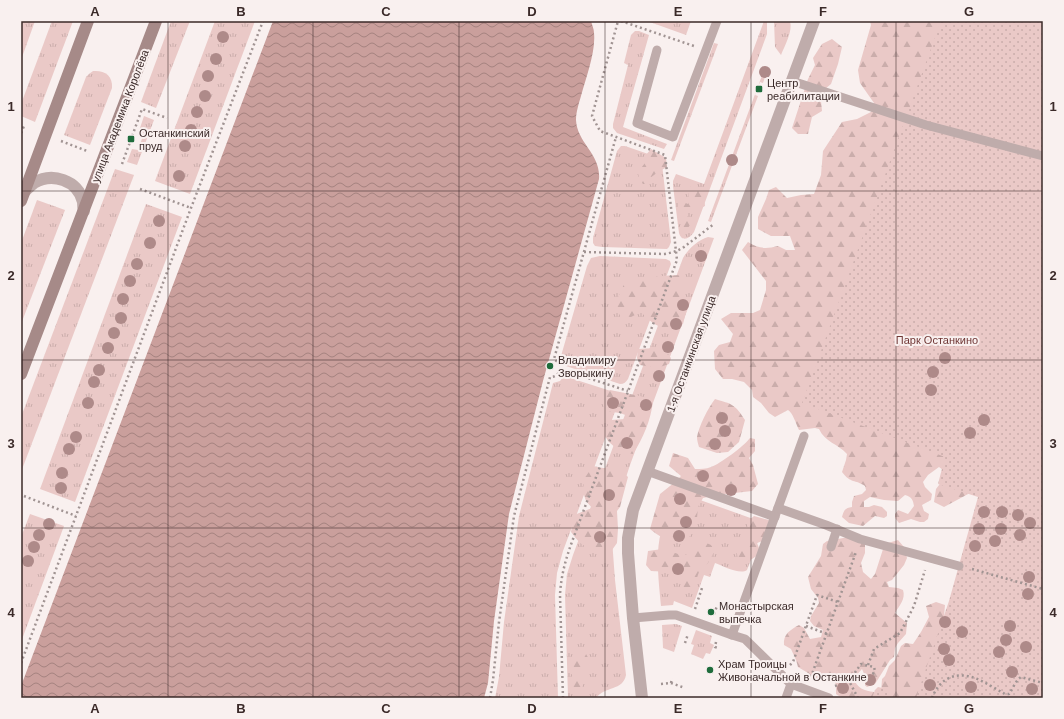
<svg xmlns="http://www.w3.org/2000/svg" width="1064" height="719" viewBox="0 0 1064 719" font-family="Helvetica,sans-serif">
  <style>
    .grass { fill: url(#grass-tufts) }
    .forest { fill: url(#forest-firs) }
    .park { fill: url(#park-dots) }
    .water { fill: url(#water-waves) }
    .lines { fill: none; stroke-linecap: round; stroke-linejoin: round }
    .path { stroke: #a19493; stroke-width: 2.5; stroke-dasharray: 2 3; stroke-linecap: butt }
    .service { stroke: #bfacab; stroke-width: 9 }
    .minor { stroke: #bfacab; stroke-width: 12 }
    .tertiary { stroke: #bfacab; stroke-width: 12 }
    .secondary { stroke: #a68a88; stroke-width: 12 }
    .tree { fill: #ae8a89 }
    .grid { fill: none; stroke: #3b2a29; stroke-width: 1; stroke-opacity: 0.55 }
    .poi-dot { fill: #1f6c3c; stroke: #f9f0ef; stroke-width: 1.5 }
    .labels { text-anchor: middle; dominant-baseline: central; stroke-width: 4; stroke-linejoin: round; paint-order: stroke }
    .poi-label { font-size: 11px; fill: #3b2a29; stroke: #f9f0ef; text-anchor: start }
    .street-label { font-size: 11px; fill: #3b2a29; stroke: #f9f0ef }
    .park-label { font-size: 11px; fill: #703735; stroke: #f9f0ef }
    .neatline { fill: none; stroke: #3b2a29; stroke-width: 1.5 }
    .grid-label { font-size: 13px; text-anchor: middle; font-weight: bold; fill: #3b2a29 }
  </style>
  <defs>
    <pattern id="grass-tufts" width="24" height="20" patternUnits="userSpaceOnUse"><rect width="24" height="20" fill="#eac9c7"/><path d="M3 7l-1-3M5 7V3M7 7l1-3M15 17l-1-3M17 17v-4M19 17l1-3" fill="none" stroke="#caadab"/></pattern>
    <pattern id="forest-firs" width="22" height="20" patternUnits="userSpaceOnUse"><rect width="22" height="20" fill="#eac9c7"/><path d="M5 1l3.5 6h-7zM16 11l3.5 6h-7z" fill="#caadab"/></pattern>
    <pattern id="park-dots" width="8" height="8" patternUnits="userSpaceOnUse"><rect width="8" height="8" fill="#eac9c7"/><path d="M2 2h.1M6 6h.1" fill="none" stroke="#caadab" stroke-width="1.8" stroke-linecap="round"/></pattern>
    <pattern id="water-waves" width="16" height="10" patternUnits="userSpaceOnUse"><rect width="16" height="10" fill="#ca9f9c"/><path d="M0 5q4-4 8 0t8 0" fill="none" stroke="#a5827f"/></pattern>
  </defs>
  <rect width="100%" height="100%" fill="#f9f0ef"/>
  <g class="grass">
    <polygon points="21,21 35,21 21,60"/>
    <polygon points="52,21 73,21 35,122 21,116 21,104"/>
    <polygon points="171,21 190,21 156,108 141,102"/>
    <polygon points="215,21 255,21 190,194 155,181"/>
    <polygon points="647,21 691,21 686,35"/>
    <path d="M764,21h3v13l-73,198c-4,6 -12,11 -15,1l-6,-47v-5l3,-7 28,10z"/>
    <path d="M774,21h16c3,10 -5,24 -9,34l-6,-8z"/>
    <polygon points="635,31 639,31 649,35 623,127 667,144 664,149 617,133 613,128 613,124 628,65 624,63 631,35"/>
    <polygon points="714,43 718,44 674,161 671,160"/>
    <polygon points="766,69 767,71 763,83 760,82 755,95 758,96 711,222 708,221 764,70"/>
    <path d="M93,71c11,-1 20,4 19,17l-22,57 -26,-10 22,-58 3,-3z"/>
    <polygon points="144,116 154,120 137,165 127,162 132,149 138,150 144,133 139,131"/>
    <polygon points="621,146 625,146 657,157 662,164 671,242 669,247 667,249 602,247 595,246 593,243 593,238 617,151"/>
    <polygon points="115,169 134,175 21,472 21,417"/>
    <polygon points="37,200 65,210 21,324 21,243"/>
    <polygon points="146,204 182,217 75,502 40,489"/>
    <path d="M708,237l6,1 -84,227 -13,40 -5,32 1,16 2,27 11,95c-3,16 -21,11 -30,23h-28l-3,-103 2,-21 6,-19 110,-297c5,-9 15,-18 25,-21z"/>
    <path d="M600,256l66,3 4,2 1,3 -43,115c-2,3 -4,5 -8,5l-54,-18v-6l-5,-4 26,-90 4,-8z"/>
    <polygon points="564,376 617,393 619,401 563,551 557,573 555,595 558,698 495,698 499,677 504,622 519,516 553,383 560,381"/>
    <path d="M675,491l81,29 6,11 -15,39c-7,5 -24,-4 -32,-7l-5,14 -6,-2 -12,33 -18,-7 -1,4 -12,1c-2,-22 -6,-52 0,-74 3,-14 9,-28 14,-41z"/>
    <polygon points="30,514 64,526 21,642 21,537"/>
    <polygon points="676,624 682,626 674,652 663,648 662,625"/>
    <polygon points="696,630 712,636 710,643 714,645 710,654 706,653 703,659 691,654 694,645 691,644"/>
  </g>
  <g class="forest">
    <path d="M870,21h173l-122,397 49,75 -26,14 -10,-5 2,-13 9,-12 -2,-7 -4,-3 -11,8 -5,7 2,5 7,7 -1,6 -9,5 2,6 5,3 -1,5 -4,3h-4l-9,-3 -12,4 -4,-5v-4l3,-4 10,4 6,-8c-1,-6 -2,-9 -9,-11l-7,6 -14,-1 -14,-3 -6,4v6h5l5,-2 8,2 5,5v4l-3,2 -9,-2 -12,10 -14,-3 -7,-6c2,-7 3,-9 10,-10v-5l2,-6 8,-2 4,-4 -1,-4c-10,-7 -14,-2 -23,-14l4,-12 1,-6c-9,-10 -22,-12 -28,-25l-4,-1 -16,2c-3,-6 -6,-17 -11,-20l-13,7 -6,-4 -8,-10 -8,-6 -1,-7 -8,-8 -12,-3h-9l-8,-10 -1,-18 5,-6 11,-3 3,-8 -12,-15 10,-6h22l7,-3 6,-20v-9l-24,-31 6,-8c11,7 18,7 30,4l8,4h9l-5,-14h-19l-13,-7v-12l8,-18 3,-9 7,-3 11,11 14,-3 13,-1 7,-19 2,-24 19,-29 15,-3 14,-7 3,-9 -14,-20 -2,-13 13,-45z"/>
    <polygon points="832,39 842,47 838,64 831,84 819,94 821,101 822,111 812,117 808,134 798,134 792,128 808,79 815,65 813,58 822,44"/>
    <polygon points="651,149 666,158 667,167 658,172 650,178 649,184 643,184 639,179 638,172 645,163 645,156"/>
    <polygon points="693,184 704,197 705,206 698,209 688,211 687,217 690,225 685,232 681,231 682,218 678,208 678,203 683,202 688,204 689,199 688,189"/>
    <path d="M681,275l2,8 -2,9 6,16 -4,16 -10,7c-15,-4 -21,-7 -32,-19l-10,5 -11,-1 -4,-14 9,-20 10,-3 5,-1 10,2 8,-4z"/>
    <polygon points="655,348 663,350 671,358 669,364 657,368 640,365 637,358 638,349"/>
    <path d="M610,390l30,6 13,5c-2,19 -10,37 -20,53l-13,-2 -12,-11 -4,-7 6,-14 16,-1 2,-3 -8,-3 -16,-2 -1,-13z"/>
    <path d="M715,399c17,5 20,5 30,21l-6,22 -11,10 -11,1 -18,-6c-1,-3 -2,-7 -2,-10 2,-11 11,-29 18,-38z"/>
    <path d="M750,438l5,1v12l-6,7 4,7 5,19 -6,7 -35,4 -14,3 -5,9 -1,11 -7,18 -9,8c-12,-3 -22,-7 -31,-15l10,-35 15,-12 6,-6 -12,-10 4,-13 15,5 7,11c6,0 11,0 16,-2 9,-3 33,-21 39,-29z"/>
    <path d="M593,466l10,2h16l9,9 -8,30 -3,4 1,18 -1,14 -5,7c-22,-1 -27,1 -41,-18l3,-17 18,-7 -6,-7 -3,-9 1,-13z"/>
    <polygon points="754,516 769,520 765,540 757,543 759,548 758,555 746,563 738,558 736,549 749,539 747,522"/>
    <path d="M854,536l11,8v9l-4,10 2,9 8,7 4,-5 9,-28 4,-3 10,-3 6,7 3,11 -3,7 -12,15 -5,2 2,5 9,1 5,2c3,9 -4,16 -8,23l12,10 -1,11 -8,9 -3,5 -1,9 -4,3 -15,24 -8,3 -2,-2v-9l-3,-7 -8,9c2,10 11,13 20,14l3,6c-10,0 -34,3 -41,-4v-8l-2,-8 -20,1 -6,-6 -10,-6 -2,-7 -5,-11 -7,-4c-1,-11 6,-15 15,-20l5,3 6,11 11,-2 2,-7 -9,-4 -4,-5 1,-5 8,-13 -1,-5 -7,-9 -3,-12 13,-21 2,-12 4,-3z"/>
    <polygon points="702,541 711,545 715,550 708,563 699,572 693,589 687,590 682,589 680,574 670,572 651,571 646,565 648,551 662,549 685,556 694,546"/>
    <polygon points="936,602 945,605 937,698 884,698 881,693 882,679 885,676 889,666 895,660 901,646 905,643 913,644 921,632 929,617 926,606"/>
    <path d="M578,654h8l4,7 -3,10 -6,6 2,13 -4,7 -6,-3c-2,-18 -2,-24 5,-40z"/>
  </g>
  <g class="park">
    <polygon points="941,21 1043,21 1043,698 916,698 949,601 978,497 938,484 945,457 802,403"/>
    <polygon points="878,687 887,689 888,695 887,698 872,698 875,690"/>
  </g>
  <path class="water" d="M273,21h318c1,4 3,8 3,12 2,18 -8,45 -13,63 -2,7 -5,16 -5,24 1,23 25,34 23,59l-56,202 -34,133 -15,107 -6,62 -4,15h-463v-12z"/>
  <g class="lines">
    <g class="path">
      <polyline points="621,21 694,46"/>
      <polyline points="21,133 24,126"/>
      <polyline points="61,141 87,151"/>
      <polyline points="122,164 142,109 167,118"/>
      <polyline points="140,189 191,208"/>
      <path d="M584,252l80,2c7,-1 14,-3 20,-7l30,-23"/>
      <polyline points="560,369 628,391"/>
      <polyline points="24,496 76,516"/>
      <polyline points="972,569 1043,589"/>
      <polyline points="695,609 702,588"/>
      <polyline points="714,614 717,606"/>
      <polyline points="806,626 830,635"/>
      <polyline points="716,642 715,647 718,648"/>
      <polyline points="685,643 688,634"/>
      <polyline points="21,663 191,208 263,21"/>
      <polyline points="790,665 793,662 817,595 838,602"/>
      <polyline points="868,665 874,649 900,633 914,606 925,570"/>
      <polyline points="809,676 812,674 856,552"/>
      <polyline points="671,683 672,678"/>
      <polyline points="661,684 671,683 685,688"/>
      <path d="M835,686l14,-5 12,-17 13,3 1,4c-7,10 -15,10 -26,10l9,17"/>
      <path d="M490,698l3,-18 6,-58 15,-106 36,-139c7,0 11,-5 10,-13l-6,-5 62,-222"/>
      <path d="M563,698l-3,-103c1,-20 6,-37 13,-56l104,-279 -12,-105 -65,-24 -8,-15 26,-95"/>
      <path d="M932,698c3,-8 8,-15 15,-19 20,-11 41,6 58,15h4c4,-5 6,-13 12,-17l22,6"/>
    </g>
    <g class="service">
      <polyline points="657,50 637,123 673,137 717,21"/>
      <polyline points="792,81 926,125 1043,156"/>
      <polyline points="804,436 732,635 745,639 791,684 829,698"/>
      <polyline points="647,471 775,517"/>
      <polyline points="778,508 826,525 860,539 959,566"/>
      <polyline points="831,547 837,529"/>
      <polyline points="633,618 669,615 676,615 732,635"/>
      <polyline points="786,698 791,684"/>
    </g>
    <path class="minor" d="M24,192c3,-3 7,-7 10,-9 18,-11 44,-3 49,19 0,3 0,6 1,9"/>
    <polyline class="tertiary" points="642,698 633,618 628,553 628,538 633,510 814,21"/>
    <g class="secondary">
      <polyline points="21,201 88,21"/>
      <polyline points="21,374 156,21"/>
    </g>
  </g>
  <g class="tree">
    <circle cx="223" cy="37" r="6"/>
    <circle cx="216" cy="59" r="6"/>
    <circle cx="765" cy="72" r="6"/>
    <circle cx="208" cy="76" r="6"/>
    <circle cx="205" cy="96" r="6"/>
    <circle cx="197" cy="112" r="6"/>
    <circle cx="191" cy="130" r="6"/>
    <circle cx="185" cy="146" r="6"/>
    <circle cx="732" cy="160" r="6"/>
    <circle cx="179" cy="176" r="6"/>
    <circle cx="159" cy="221" r="6"/>
    <circle cx="150" cy="243" r="6"/>
    <circle cx="701" cy="256" r="6"/>
    <circle cx="137" cy="264" r="6"/>
    <circle cx="130" cy="281" r="6"/>
    <circle cx="123" cy="299" r="6"/>
    <circle cx="683" cy="305" r="6"/>
    <circle cx="121" cy="318" r="6"/>
    <circle cx="676" cy="324" r="6"/>
    <circle cx="114" cy="333" r="6"/>
    <circle cx="668" cy="347" r="6"/>
    <circle cx="108" cy="348" r="6"/>
    <circle cx="945" cy="358" r="6"/>
    <circle cx="99" cy="370" r="6"/>
    <circle cx="933" cy="372" r="6"/>
    <circle cx="659" cy="376" r="6"/>
    <circle cx="94" cy="382" r="6"/>
    <circle cx="931" cy="390" r="6"/>
    <circle cx="88" cy="403" r="6"/>
    <circle cx="613" cy="403" r="6"/>
    <circle cx="646" cy="405" r="6"/>
    <circle cx="722" cy="418" r="6"/>
    <circle cx="984" cy="420" r="6"/>
    <circle cx="725" cy="431" r="6"/>
    <circle cx="970" cy="433" r="6"/>
    <circle cx="76" cy="437" r="6"/>
    <circle cx="627" cy="443" r="6"/>
    <circle cx="715" cy="444" r="6"/>
    <circle cx="69" cy="449" r="6"/>
    <circle cx="62" cy="473" r="6"/>
    <circle cx="703" cy="476" r="6"/>
    <circle cx="61" cy="488" r="6"/>
    <circle cx="731" cy="490" r="6"/>
    <circle cx="609" cy="495" r="6"/>
    <circle cx="680" cy="499" r="6"/>
    <circle cx="984" cy="512" r="6"/>
    <circle cx="1002" cy="512" r="6"/>
    <circle cx="1018" cy="515" r="6"/>
    <circle cx="686" cy="522" r="6"/>
    <circle cx="1030" cy="523" r="6"/>
    <circle cx="49" cy="524" r="6"/>
    <circle cx="979" cy="529" r="6"/>
    <circle cx="1001" cy="529" r="6"/>
    <circle cx="39" cy="535" r="6"/>
    <circle cx="1020" cy="535" r="6"/>
    <circle cx="679" cy="536" r="6"/>
    <circle cx="600" cy="537" r="6"/>
    <circle cx="995" cy="541" r="6"/>
    <circle cx="975" cy="546" r="6"/>
    <circle cx="34" cy="547" r="6"/>
    <circle cx="28" cy="561" r="6"/>
    <circle cx="678" cy="569" r="6"/>
    <circle cx="1029" cy="577" r="6"/>
    <circle cx="1028" cy="594" r="6"/>
    <circle cx="945" cy="622" r="6"/>
    <circle cx="1010" cy="626" r="6"/>
    <circle cx="962" cy="632" r="6"/>
    <circle cx="1006" cy="640" r="6"/>
    <circle cx="1026" cy="647" r="6"/>
    <circle cx="944" cy="649" r="6"/>
    <circle cx="999" cy="652" r="6"/>
    <circle cx="949" cy="660" r="6"/>
    <circle cx="1012" cy="672" r="6"/>
    <circle cx="870" cy="680" r="6"/>
    <circle cx="930" cy="685" r="6"/>
    <circle cx="971" cy="687" r="6"/>
    <circle cx="843" cy="688" r="6"/>
    <circle cx="1032" cy="689" r="6"/>
  </g>
  <path class="grid" d="M168,21v677M313,21v677M459,21v677M605,21v677M751,21v677M896,21v677M21,191h1022M21,360h1022M21,528h1022"/>
  <g class="poi-dot">
    <rect x="755" y="85" width="8" height="8" rx="2"/>
    <rect x="127" y="135" width="8" height="8" rx="2"/>
    <circle cx="550" cy="366" r="4"/>
    <circle cx="711" cy="612" r="4"/>
    <circle cx="710" cy="670" r="4"/>
  </g>
  <g class="labels">
    <g class="poi-label">
      <text x="767" y="83">Центр<tspan x="767" dy="13">реабилитации</tspan></text>
      <text x="139" y="133">Останкинский<tspan x="139" dy="13">пруд</tspan></text>
      <text x="558" y="360">Владимиру<tspan x="558" dy="13">Зворыкину</tspan></text>
      <text x="719" y="606">Монастырская<tspan x="719" dy="13">выпечка</tspan></text>
      <text x="718" y="664">Храм Троицы<tspan x="718" dy="13">Живоначальной в Останкине</tspan></text>
    </g>
    <g class="street-label">
      <text transform="translate(120 116) rotate(-69)">улица Академика Королёва</text>
      <text transform="translate(691 354) rotate(-70)">1-я Останкинская улица</text>
    </g>
    <g class="park-label">
      <text x="937" y="340">Парк Останкино</text>
    </g>
  </g>
  <rect width="1064" height="719" fill="none" stroke="#f9f0ef" stroke-width="44"/>
  <rect x="22" y="22" width="1020" height="675" class="neatline"/>
  <g class="grid-label">
    <text x="95" y="16">A</text>
    <text x="241" y="16">B</text>
    <text x="386" y="16">C</text>
    <text x="532" y="16">D</text>
    <text x="678" y="16">E</text>
    <text x="823" y="16">F</text>
    <text x="969" y="16">G</text>
    <text x="11" y="111">1</text>
    <text x="1053" y="111">1</text>
    <text x="11" y="280">2</text>
    <text x="1053" y="280">2</text>
    <text x="11" y="448">3</text>
    <text x="1053" y="448">3</text>
    <text x="11" y="617">4</text>
    <text x="1053" y="617">4</text>
    <text x="95" y="713">A</text>
    <text x="241" y="713">B</text>
    <text x="386" y="713">C</text>
    <text x="532" y="713">D</text>
    <text x="678" y="713">E</text>
    <text x="823" y="713">F</text>
    <text x="969" y="713">G</text>
  </g>
</svg>
